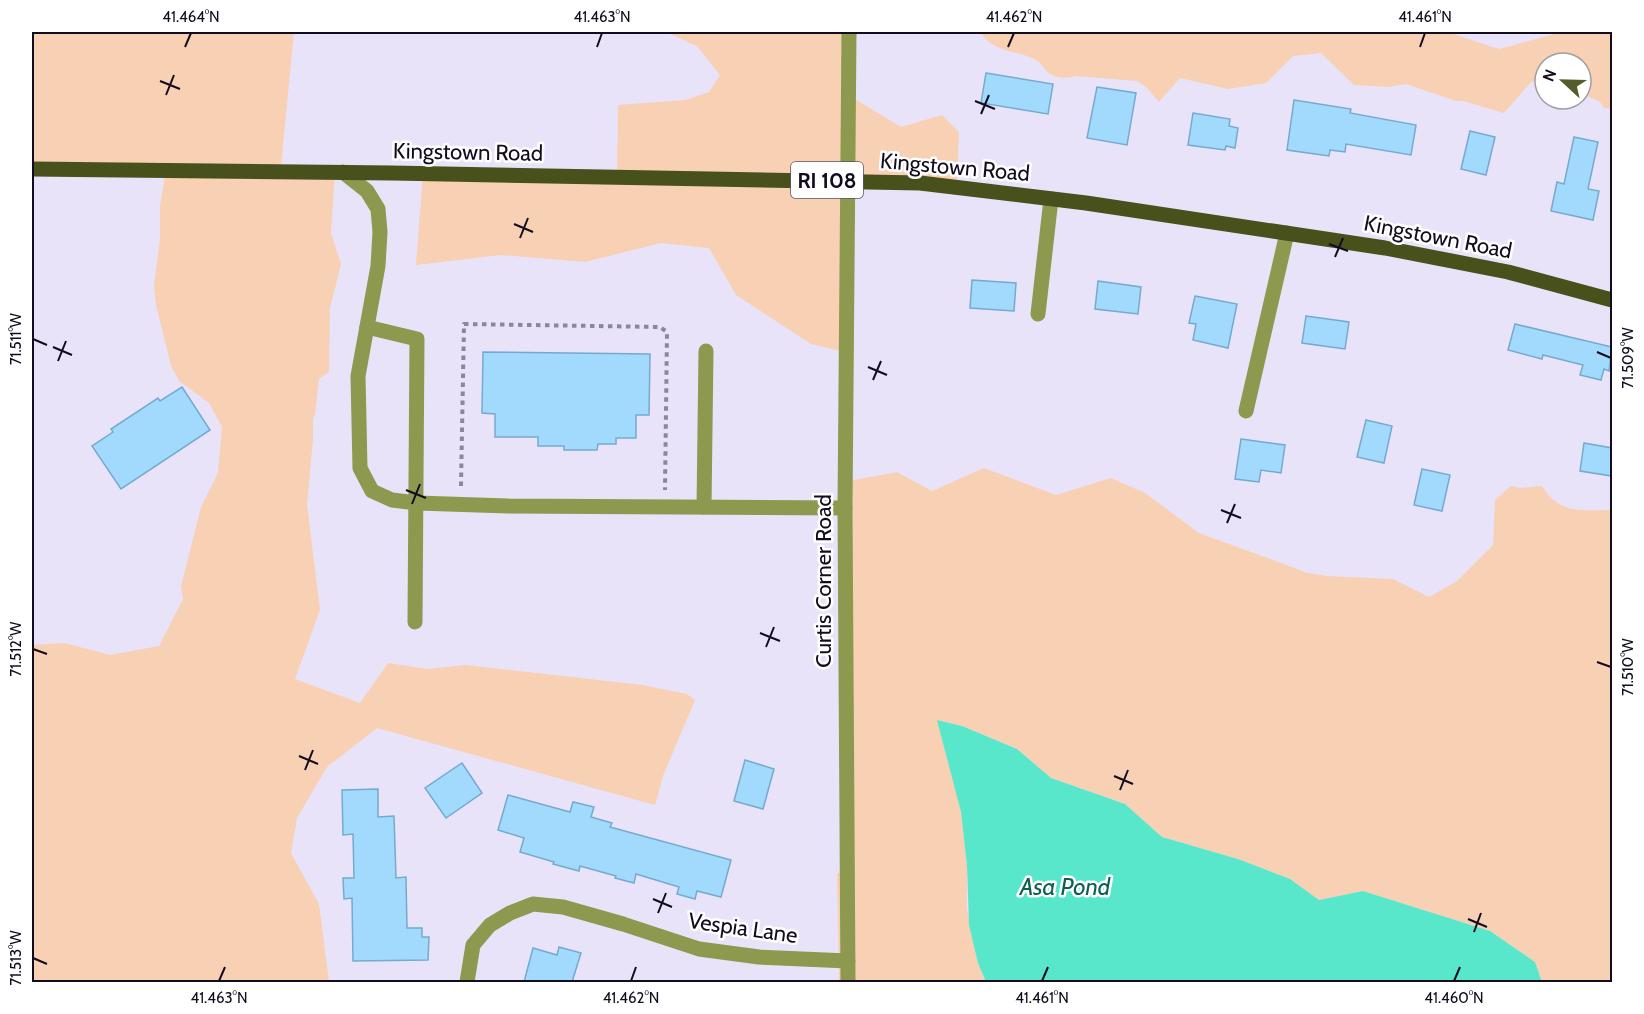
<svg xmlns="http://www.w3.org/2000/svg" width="1644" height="1014" viewBox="0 0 1644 1014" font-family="Cabin,sans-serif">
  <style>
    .green { fill: #f8d0b3 }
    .water { fill: #58e7ca }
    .building { fill: #a2dafe; stroke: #75aacd; stroke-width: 1.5 }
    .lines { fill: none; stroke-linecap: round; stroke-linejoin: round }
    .path { stroke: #8c869a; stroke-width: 4; stroke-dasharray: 4.5 4.5; stroke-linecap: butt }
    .minor { stroke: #8c994f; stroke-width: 15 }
    .major { stroke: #48511c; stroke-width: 15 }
    .ticks { fill: none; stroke: #120c1e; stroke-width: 2 }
    .labels { text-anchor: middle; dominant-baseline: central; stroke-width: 5; stroke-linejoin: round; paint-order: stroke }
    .shield { fill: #fff; stroke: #595562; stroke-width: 1.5 }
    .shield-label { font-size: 21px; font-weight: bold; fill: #120c1e }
    .street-label { font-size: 22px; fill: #120c1e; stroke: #fff }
    .water-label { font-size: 24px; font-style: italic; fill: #0d5f51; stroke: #fff }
    .neatline { fill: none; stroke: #120c1e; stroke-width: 2 }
    .ticks-label { font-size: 15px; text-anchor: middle; fill: #120c1e }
  </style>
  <rect width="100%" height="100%" fill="#e9e3f9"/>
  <g class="green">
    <polygon points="32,32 294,32 281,166 335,172 331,233 341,264 330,308 329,372 319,379 315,415 313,418 313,440 307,504 320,610 295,679 360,703 388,663 428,669 465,665 642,685 687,694 695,700 663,776 655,805 377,728 327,767 297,818 291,853 319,904 329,982 32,982 32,645 64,643 110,655 159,646 183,599 181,586 201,507 218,473 222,427 209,403 179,381 171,366 156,305 154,285 160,240 160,206 166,170 32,166"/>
    <polygon points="666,32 846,32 845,93 901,127 942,115 959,132 957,180 846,181 841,351 811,344 736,295 709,248 661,243 585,262 501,255 416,265 423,173 617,172 618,105 685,100 709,92 720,75 697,46"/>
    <path d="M980,32h467l52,17 55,-15 1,-2h57v77l-8,-1 -4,-6 -19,-9v-30h-36v18l-14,1 -27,31 -41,-12h-7l-50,-17 -18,3 -34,-2 -33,-32 -28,3 -27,27 -38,6 -48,-11 -21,24 -13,-15 -9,-6 -62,-5c-6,3 -17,2 -23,-1 -7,-3 -10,-13 -18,-16 -21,-10 -40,-6 -54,-27z"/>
    <path d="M984,468l72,27 55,-17 34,15 54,40 109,40 19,3 66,3 36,18 28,-16 36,-36 2,-45 16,-14 9,2 22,-2c17,29 41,24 70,24v472h-70l-7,-20 -45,-31 -127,-40 -44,9 -29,-21 -52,-20 -76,-22 -37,-33 -74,-26 -34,-29 -55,-23 -24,-6 23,92 6,54v43l11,54 8,19h-147l-2,-108 5,-3 7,-390 48,-9 35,19z"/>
  </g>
  <polygon class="water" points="937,720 962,726 1017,749 1051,778 1125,804 1162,837 1238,859 1290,879 1319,900 1363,891 1490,931 1535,962 1542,982 986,982 978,963 969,925 967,866 961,812"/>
  <g class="building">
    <polygon points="986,73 1053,84 1048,114 981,103"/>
    <polygon points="1097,87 1136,93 1127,145 1087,138"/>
    <polygon points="1294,100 1351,109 1350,113 1416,125 1411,155 1346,144 1345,152 1330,150 1329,156 1287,150"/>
    <polygon points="1193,113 1230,119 1229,126 1238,128 1235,148 1226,146 1225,150 1188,145"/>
    <polygon points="1470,131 1495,137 1486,175 1461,169"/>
    <polygon points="1574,137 1598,142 1588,189 1599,191 1593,220 1551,211 1557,182 1564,184"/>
    <polygon points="972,280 1016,283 1014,311 970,308"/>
    <polygon points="1098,281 1141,287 1138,314 1095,309"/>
    <polygon points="1195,296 1237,304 1228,348 1193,340 1196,324 1189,323"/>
    <polygon points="1306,316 1349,322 1345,349 1302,343"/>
    <polygon points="1515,324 1612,347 1609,371 1604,369 1601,380 1580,375 1583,365 1543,355 1542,359 1508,350"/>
    <polygon points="483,352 650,354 649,415 636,415 636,438 616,438 616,444 598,444 597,450 564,450 564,446 538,446 538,437 495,437 495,414 482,413"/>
    <polygon points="182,387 210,430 121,489 92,446 113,432 111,429 158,398 160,401"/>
    <polygon points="1366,420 1392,426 1384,463 1357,457"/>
    <polygon points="1241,439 1285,445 1281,473 1261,470 1259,482 1235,479"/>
    <polygon points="1584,443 1612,448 1612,476 1580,471"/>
    <polygon points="1422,469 1450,475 1442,511 1414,505"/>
    <polygon points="745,760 774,769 763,809 734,801"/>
    <polygon points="462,763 482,793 446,818 425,788"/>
    <polygon points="378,789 378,817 394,816 396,878 406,877 407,928 422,928 422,937 429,937 428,960 353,961 352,898 344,899 343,878 354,878 353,834 343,835 342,790"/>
    <polygon points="508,795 570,812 573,802 594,807 591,817 612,823 610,827 731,860 721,897 697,891 695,899 677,894 679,887 636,874 634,883 615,878 616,876 580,866 579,871 553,864 554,862 520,852 524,838 498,830"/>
    <polygon points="559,947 581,953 572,982 524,982 533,948 557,955"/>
  </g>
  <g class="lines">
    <polyline class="path" points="461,486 464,324 660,327 667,332 665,490"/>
    <g class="minor">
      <polyline points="343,172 367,191 378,209 380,232 378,266 358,376 360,468 372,491 392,500 417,503 508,506 845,508"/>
      <polyline points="1038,314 1051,199"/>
      <polyline points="367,327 417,339 415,622"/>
      <polyline points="1246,411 1287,233"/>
      <polyline points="704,507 706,351"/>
      <polyline points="467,982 473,945 490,925 510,913 533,904 563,907 623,924 699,949 759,957 848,961"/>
      <polyline points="848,982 845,508 849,32"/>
    </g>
    <polyline class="major" points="32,169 392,173 920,183 1086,203 1385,248 1508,272 1612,300"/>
  </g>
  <path class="ticks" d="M185,47l6,-14M597,47l5,-14M1008,47l6,-14M1420,47l5,-14M160,81l20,8M166,95l8,-20M975,101l20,8M981,114l8,-19M514,224l19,8M520,238l8,-20M1329,244l19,7M1335,257l8,-19M33,339l14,6M53,347l19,8M1597,352l14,6M58,361l8,-20M868,367l19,8M873,380l8,-19M406,490l20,8M412,504l8,-20M1221,510l20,8M1227,523l8,-19M760,633l20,8M766,647l8,-20M33,649l14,5M1597,662l14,5M299,756l19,8M305,770l8,-20M1114,776l19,8M1120,790l8,-20M653,899l19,8M658,913l8,-20M1468,919l19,8M1474,932l7,-19M33,958l14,6M219,981l6,-14M631,981l5,-14M1042,981l6,-14M1454,981l6,-14"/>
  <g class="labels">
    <rect class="shield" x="791" y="162" width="72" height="36" rx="4.5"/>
    <g class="shield-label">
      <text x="827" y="180">RI 108</text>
    </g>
    <g class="street-label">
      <text transform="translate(468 152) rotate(1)">Kingstown Road</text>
      <text transform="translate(955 167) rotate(5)">Kingstown Road</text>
      <text transform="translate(1438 237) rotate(11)">Kingstown Road</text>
      <text transform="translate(823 581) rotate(-90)">Curtis Corner Road</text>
      <text transform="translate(743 928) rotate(8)">Vespia Lane</text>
    </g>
    <g class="water-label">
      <text x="1065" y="886">Asa Pond</text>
    </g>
  </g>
  <rect width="1644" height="1014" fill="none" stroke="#ffffff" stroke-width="66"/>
  <g transform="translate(1563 81) rotate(292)"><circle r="28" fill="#ffffff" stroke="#a09ea5" stroke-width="1.5"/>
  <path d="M0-4.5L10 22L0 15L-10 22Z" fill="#535c2b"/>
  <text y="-9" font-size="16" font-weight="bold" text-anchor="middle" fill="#120c1e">N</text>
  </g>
  <rect x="33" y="33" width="1578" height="948" class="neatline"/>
  <g class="ticks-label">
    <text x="191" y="22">41.464°N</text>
    <text x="602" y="22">41.463°N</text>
    <text x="1014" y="22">41.462°N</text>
    <text x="1425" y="22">41.461°N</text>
    <text transform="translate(16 339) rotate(-90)" y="5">71.511°W</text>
    <text transform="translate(1628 358) rotate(-90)" y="5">71.509°W</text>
    <text transform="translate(16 649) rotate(-90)" y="5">71.512°W</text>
    <text transform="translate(1628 667) rotate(-90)" y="5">71.510°W</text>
    <text transform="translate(16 958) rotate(-90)" y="5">71.513°W</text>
    <text x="219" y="1003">41.463°N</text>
    <text x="631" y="1003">41.462°N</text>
    <text x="1042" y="1003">41.461°N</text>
    <text x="1454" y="1003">41.460°N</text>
  </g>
</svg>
